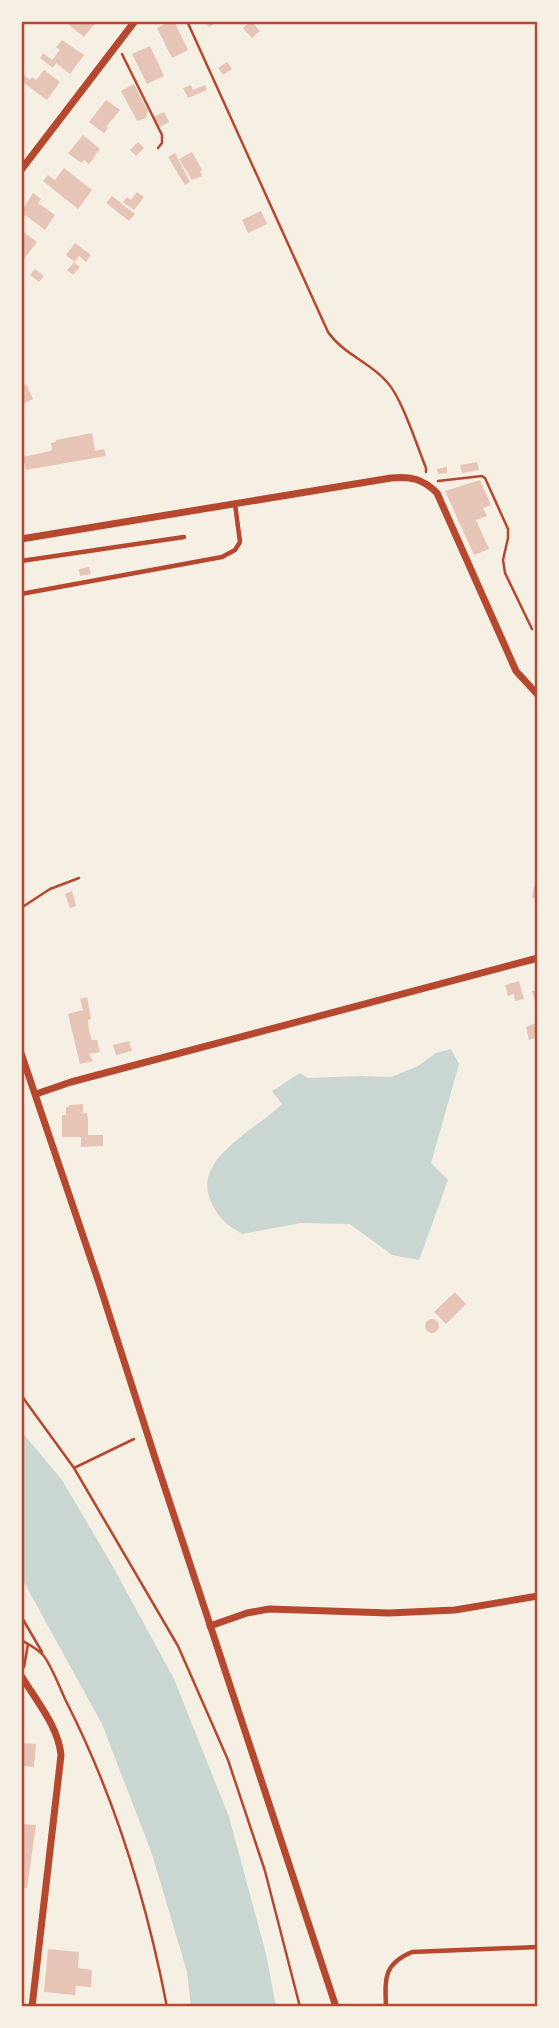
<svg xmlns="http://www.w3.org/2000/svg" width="559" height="2028" viewBox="0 0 559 2028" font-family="'Titillium Web',sans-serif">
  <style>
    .water { fill: #c9d6d2 }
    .building { fill: #e6c5b7 }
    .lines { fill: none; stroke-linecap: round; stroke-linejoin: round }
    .path { stroke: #b5482f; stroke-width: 2.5 }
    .service { stroke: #b5482f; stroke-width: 4.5 }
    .minor { stroke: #b5482f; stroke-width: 7 }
    .neatline { fill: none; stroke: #b5482f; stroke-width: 2.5 }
  </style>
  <rect width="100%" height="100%" fill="#f6efe4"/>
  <g class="water">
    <path d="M451,1049l8,15 -28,99 17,17 -29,80 -27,-5 -42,-31 -49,-1 -59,11c-17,-11 -21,-13 -30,-30 -23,-44 44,-74 70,-100l-10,-13 28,-18 8,5 53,-2 30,1 27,-11 18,-13z"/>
    <polygon points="21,1431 62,1480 112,1565 174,1679 229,1817 266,1954 276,2007 191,2007 187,1972 152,1854 102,1724 21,1577"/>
  </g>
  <g class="building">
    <polygon points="73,21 97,21 84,37 69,25"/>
    <polygon points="171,21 174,21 188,50 172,58 157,28"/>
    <polygon points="205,21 219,21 209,27"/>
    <polygon points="251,21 260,31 252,38 243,28"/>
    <polygon points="62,40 84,55 70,74 56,63 53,68 40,58 43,53 52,60 60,50 56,47"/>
    <polygon points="150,46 164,76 147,84 132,54"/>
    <polygon points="227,62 232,69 223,75 218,68"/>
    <polygon points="44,70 60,82 47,100 21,81 21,73 30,80 32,77 36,80"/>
    <polygon points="134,84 148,111 146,118 137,121 121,91"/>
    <polygon points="191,85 193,90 205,85 207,90 188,98 183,88"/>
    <polygon points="106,100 120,110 106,127 108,128 104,133 89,122"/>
    <polygon points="164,112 169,122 160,127 154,117"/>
    <polygon points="83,135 100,149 89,164 84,160 81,163 68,153"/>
    <polygon points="138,142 144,148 136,156 130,150"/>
    <polygon points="192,152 202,170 200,171 202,176 192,180 179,159"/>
    <polygon points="175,153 190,182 185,185 168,157"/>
    <polygon points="64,168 92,190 78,209 43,181 48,175 55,180"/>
    <polygon points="137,192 144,197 134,210 123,202 127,197 131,200"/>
    <polygon points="33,193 41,199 38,203 55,215 45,230 21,212"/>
    <polygon points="112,196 135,214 129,221 106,203"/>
    <polygon points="261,211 267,224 248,233 242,220"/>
    <polygon points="21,230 37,242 21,263"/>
    <polygon points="75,243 91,255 86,262 79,256 75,262 66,255"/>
    <polygon points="74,262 80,267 73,275 67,270"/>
    <polygon points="35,269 44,276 39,282 30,275"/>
    <polygon points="26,384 33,399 23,404 21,386"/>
    <polygon points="92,433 95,451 104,449 106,456 26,470 23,457 50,451 52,450 51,443 56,442 56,440"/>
    <polygon points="477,462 479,470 462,473 460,465"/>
    <polygon points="447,467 447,473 438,474 437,469"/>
    <polygon points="480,480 491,505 483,508 487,516 476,520 489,549 474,555 445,491"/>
    <polygon points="89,567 91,574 80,576 79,569"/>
    <polygon points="534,886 538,887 538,899 532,898"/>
    <polygon points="72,891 76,906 70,908 65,894"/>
    <polygon points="519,981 524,999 515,1001 514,994 508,996 505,985"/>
    <polygon points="538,990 538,1008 537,1008 532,991"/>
    <polygon points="87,997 91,1019 88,1020 89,1031 92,1040 97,1040 100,1052 89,1054 93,1061 80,1064 68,1014 83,1010 80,999"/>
    <polygon points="536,1023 538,1037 529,1040 526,1027"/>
    <polygon points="129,1041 132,1051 116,1055 113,1045"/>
    <polygon points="83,1104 83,1113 87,1113 88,1119 88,1135 103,1135 103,1146 81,1147 81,1137 62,1137 62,1115 66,1115 66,1108 70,1105"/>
    <polygon points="455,1292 466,1304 446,1324 434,1312"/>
    <circle cx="432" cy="1326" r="7"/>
    <polygon points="23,1743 36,1744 34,1767 21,1766 21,1745"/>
    <polygon points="21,1824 36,1825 27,1888 21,1888"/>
    <polygon points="48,1949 79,1952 78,1968 92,1970 91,1987 76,1986 75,1995 44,1992"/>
  </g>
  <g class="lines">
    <g class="path">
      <path d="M187,21l141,311c16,23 42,30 59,50 15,16 30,64 39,86v4"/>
      <polyline points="122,54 162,135 162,143 158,148"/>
      <polyline points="438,481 482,476 485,478 508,529 508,538 503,560 505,573 532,629"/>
      <polyline points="21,908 50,889 79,878"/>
      <polyline points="21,1395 74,1468 178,1646 228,1760 265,1871 300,2007"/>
      <polyline points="74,1468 134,1439"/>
      <polyline points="21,1616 42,1652"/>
      <path d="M21,1640c7,4 17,9 22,15 8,9 18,36 24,48 48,95 80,200 100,304"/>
      <polyline points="24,1667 28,1644"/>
    </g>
    <g class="service">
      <polyline points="21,561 184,537"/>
      <polyline points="21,594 222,557 235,550 240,542 235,504"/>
      <path d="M386,2007c-1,-28 -3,-43 26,-55l126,-5"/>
    </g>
    <g class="minor">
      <polyline points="21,170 135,21"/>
      <path d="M21,539l370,-61c20,-2 32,1 46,15l79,178 22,24"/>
      <polyline points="21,1053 99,1283 157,1464 336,2007"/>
      <polyline points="36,1094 71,1082 538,958"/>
      <polyline points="210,1626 247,1613 269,1609 389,1613 455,1610 538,1596"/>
      <path d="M22,1677c15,25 36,49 39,78l-29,252"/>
    </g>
  </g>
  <rect width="559" height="2028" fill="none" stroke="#f6efe4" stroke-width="46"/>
  <rect x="23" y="23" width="513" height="1982" class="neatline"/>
</svg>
